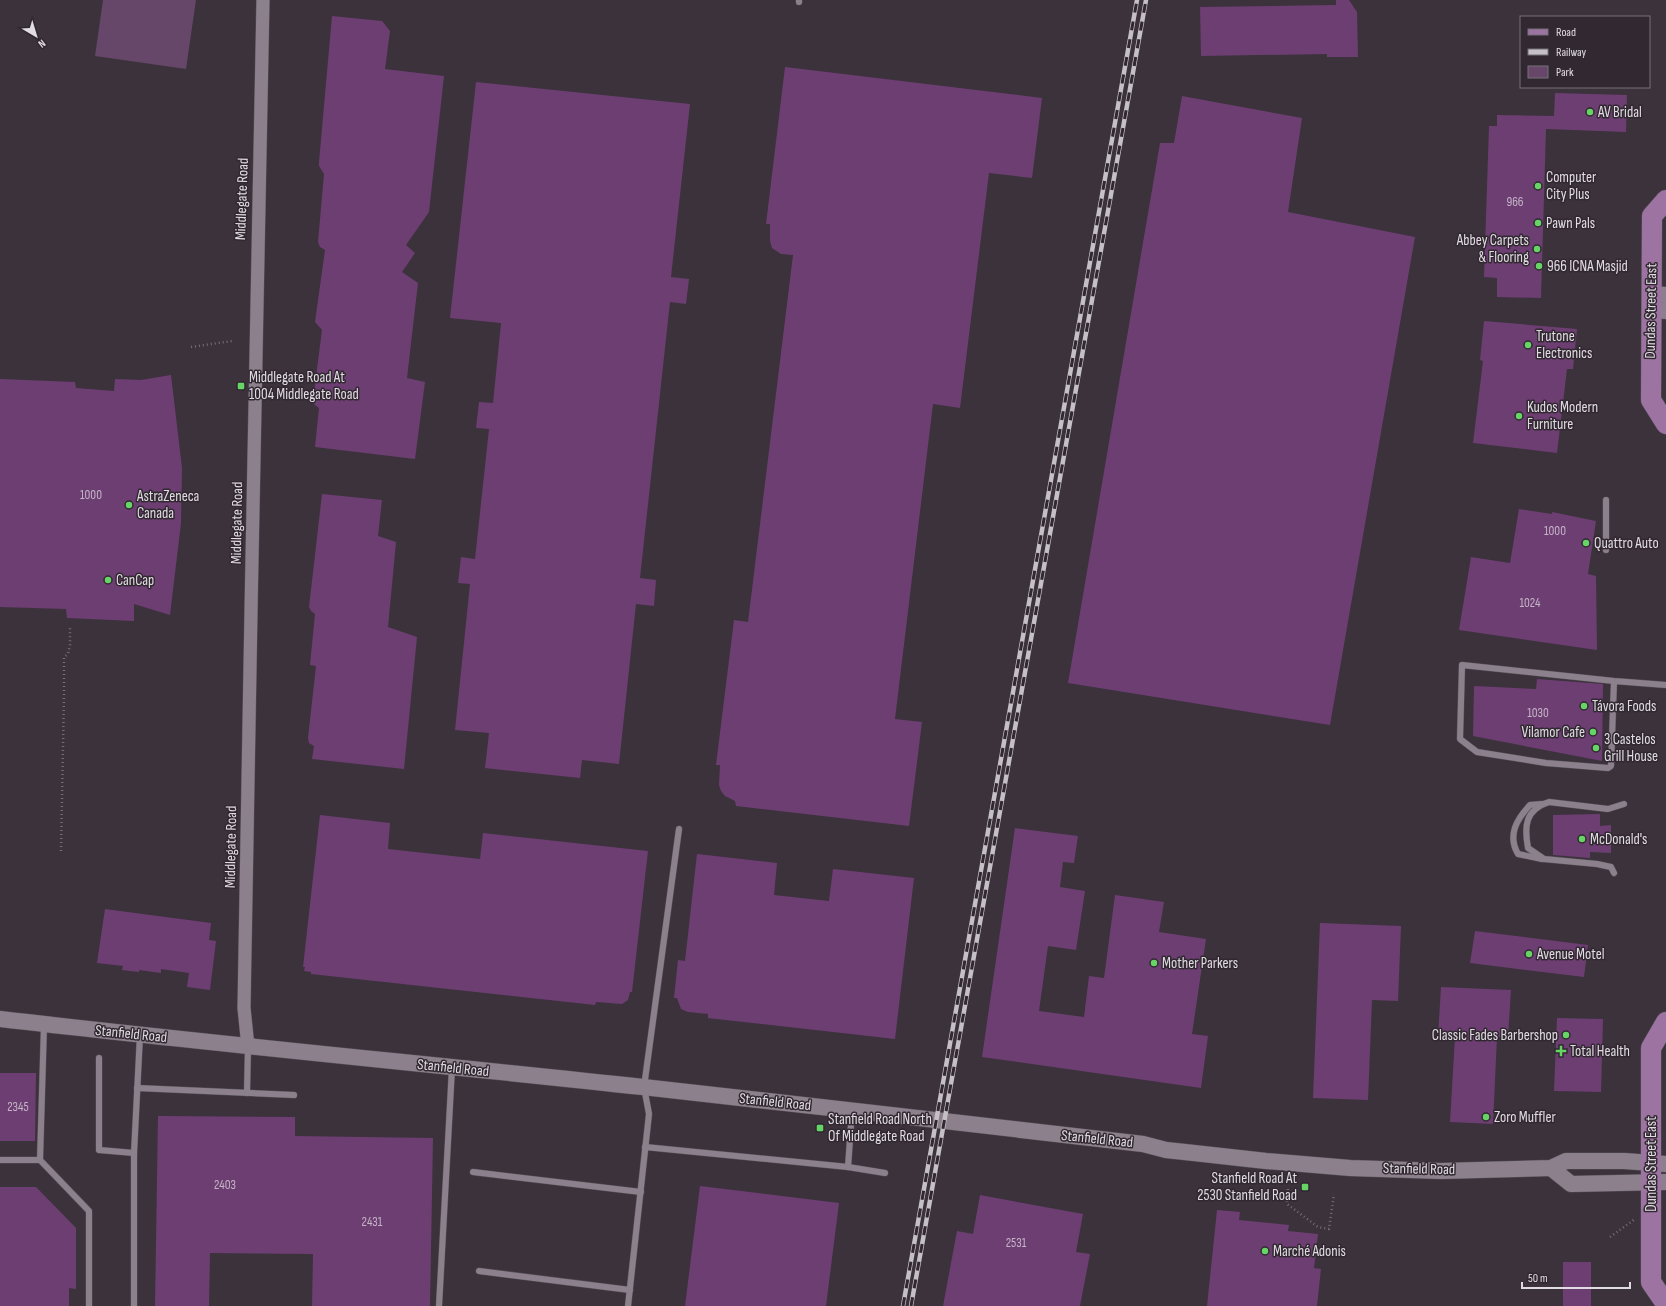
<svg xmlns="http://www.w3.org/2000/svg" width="1666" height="1306" viewBox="0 0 1666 1306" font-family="'Sofia Sans Condensed',sans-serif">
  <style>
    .green { fill: #664669 }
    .building { fill: #6d3e72 }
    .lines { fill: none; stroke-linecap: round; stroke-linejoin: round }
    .service-casing { stroke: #574f58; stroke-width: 7 }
    .minor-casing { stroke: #574f58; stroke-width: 14 }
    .tertiary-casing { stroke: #574f58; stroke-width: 17 }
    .primary-casing { stroke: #574f58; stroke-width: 21 }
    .path { stroke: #766e77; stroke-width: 2.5; stroke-dasharray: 1 3; stroke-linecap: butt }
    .service { stroke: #8b808c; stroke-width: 6 }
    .minor { stroke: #8b808c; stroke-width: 13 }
    .tertiary { stroke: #8b808c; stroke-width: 16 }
    .primary { stroke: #9c73a1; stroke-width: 20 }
    .rail-casing { stroke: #c5bfc6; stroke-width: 4.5 }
    .rail { stroke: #312831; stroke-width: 3; stroke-dasharray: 9; stroke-linecap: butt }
    .poi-dot { fill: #67d466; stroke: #312831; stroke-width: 1.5 }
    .labels { text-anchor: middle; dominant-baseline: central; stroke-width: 3; stroke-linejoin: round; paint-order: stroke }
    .number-label { font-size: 13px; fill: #c4b4c6 }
    .poi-label { font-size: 15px; fill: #e1dbe2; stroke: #312831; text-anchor: start }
    .street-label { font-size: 15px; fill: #e1dbe2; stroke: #312831 }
  </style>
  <rect width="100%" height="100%" fill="#3b323c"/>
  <polygon class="green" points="103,0 196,0 186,69 95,56"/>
  <g class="building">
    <polygon points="1336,0 1349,0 1357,12 1358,57 1327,57 1327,54 1201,56 1200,7 1336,5"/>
    <polygon points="332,16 382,21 390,31 385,69 444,76 429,212 406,245 415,253 402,272 418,283 407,378 425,382 415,459 315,447 319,408 315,405 313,400 322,330 315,322 325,250 320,247 318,242 324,174 319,166 319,162"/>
    <polygon points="785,67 1042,98 1032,178 989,173 960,408 933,404 895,719 922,722 909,826 736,806 735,801 725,796 721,791 719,785 720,765 716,765 734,620 748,622 793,255 781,254 772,248 770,241 770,224 766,224"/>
    <polygon points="476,82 690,104 671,277 689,279 686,304 670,302 640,578 656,580 654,606 636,604 619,764 582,760 580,778 485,768 489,733 455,730 470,584 458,583 461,557 475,559 489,429 476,428 479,402 493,403 501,323 450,318"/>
    <polygon points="1555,93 1627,95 1626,132 1546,129 1541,298 1497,297 1497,278 1484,277 1489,126 1497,126 1497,115 1554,116"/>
    <polygon points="1182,96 1302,118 1288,212 1415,237 1330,725 1068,683 1160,143 1174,143"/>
    <polygon points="1484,321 1577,329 1573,369 1567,369 1557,453 1473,443 1483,361 1480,360"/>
    <polygon points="171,375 182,468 181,523 170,615 134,604 134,621 67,618 66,609 0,607 0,379 75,382 76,388 114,391 115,379 141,380"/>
    <polygon points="322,494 382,500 378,536 396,542 388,627 417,637 404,769 312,759 314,746 309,743 308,738 316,666 310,665 315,614 311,611 309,607"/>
    <polygon points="1519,509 1552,514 1552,512 1596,521 1588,574 1596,576 1597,650 1459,630 1471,557 1510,563"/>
    <polygon points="1537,679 1603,684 1602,761 1473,736 1474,686 1536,689"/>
    <polygon points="1600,814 1600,826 1611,825 1611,853 1590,852 1590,858 1553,855 1553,815"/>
    <polygon points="320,815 390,823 388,849 480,859 483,833 648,851 632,992 630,992 628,1000 622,1004 596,1002 595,1005 311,974 311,972 304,971 305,967 303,967"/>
    <polygon points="1015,828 1078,836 1074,863 1063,862 1060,887 1085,891 1076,950 1048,946 1039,1011 1084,1017 1089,976 1104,978 1115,895 1164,902 1159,932 1206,939 1192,1034 1208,1036 1201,1088 982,1057"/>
    <polygon points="697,854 777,863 774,895 829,901 833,869 914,878 895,1039 708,1018 708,1014 688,1012 681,1009 677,998 674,998 678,960 685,961"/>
    <polygon points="105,909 211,923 209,940 216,941 210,990 187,987 189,973 161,969 161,973 139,970 139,972 122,970 123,966 97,963"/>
    <polygon points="1320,923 1401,926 1398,1001 1372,1000 1368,1100 1313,1098"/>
    <polygon points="1475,931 1588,945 1584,977 1470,963"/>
    <polygon points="1441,987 1511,990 1508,1037 1497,1037 1493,1124 1450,1122 1455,1037 1438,1036"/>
    <polygon points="1557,1018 1603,1019 1601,1092 1554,1091"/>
    <polygon points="0,1073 36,1073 35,1141 0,1141"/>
    <polygon points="158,1116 295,1117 295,1136 433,1138 430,1306 312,1306 313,1254 210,1253 209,1306 155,1306"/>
    <polygon points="700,1186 839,1203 826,1306 685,1306"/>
    <polygon points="0,1187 36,1187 76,1228 76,1289 69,1288 69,1306 0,1306"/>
    <polygon points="980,1195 1083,1214 1076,1252 1090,1254 1080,1306 943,1306 957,1231 973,1234"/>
    <polygon points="1217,1210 1240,1212 1239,1220 1289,1225 1288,1231 1318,1234 1314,1268 1321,1269 1317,1306 1207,1306"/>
    <rect x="1563" y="1262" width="28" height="44"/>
  </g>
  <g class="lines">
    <defs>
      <g id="service">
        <polyline points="799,2 799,0"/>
        <polyline points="1606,500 1606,550"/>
        <polyline points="1614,681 1611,766 1608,768 1546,763 1477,752 1460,739 1462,665 1614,681 1666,685"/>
        <path d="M1542,859l-24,-5c-11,-19 -1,-35 12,-49l12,-1"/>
        <path d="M1614,873l-3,-6 -14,-3 -53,-5 -16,-11c-4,-22 -3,-38 21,-46l59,7 16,-5"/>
        <polyline points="44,1025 40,1160 89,1211 89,1306"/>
        <polyline points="99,1058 99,1150 134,1153"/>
        <polyline points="137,1088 294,1095"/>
        <polyline points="247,1093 248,1047"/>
        <polyline points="645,1147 848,1167 885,1173"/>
        <polyline points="0,1160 40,1160"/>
        <polyline points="848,1167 852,1111"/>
        <polyline points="473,1172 641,1192"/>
        <polyline points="479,1271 630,1290"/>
        <polyline points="134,1306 134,1153 140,1035"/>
        <polyline points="439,1306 452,1068"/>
        <polyline points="628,1306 649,1114 644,1087 679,829"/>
      </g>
      <path id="minor" d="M248,1047l-4,-39c7,-336 10,-672 19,-1008"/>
      <g id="tertiary">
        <polyline points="1651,294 1666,295"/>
        <polyline points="1651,310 1666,311"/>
        <path d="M0,1019c214,25 429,45 643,68 167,18 333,38 500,57l23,6 28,3 72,8 84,7 91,3 110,-3 15,-7h58l42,3"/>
        <polyline points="1551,1168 1571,1184 1666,1182"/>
      </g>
      <g id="primary">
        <polyline points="1666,200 1652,216 1651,400 1666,424"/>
        <polyline points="1666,1022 1651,1048 1651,1282 1666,1304"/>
      </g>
    </defs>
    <use href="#service" class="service-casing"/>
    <use href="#minor" class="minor-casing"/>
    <use href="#tertiary" class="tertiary-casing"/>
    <use href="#primary" class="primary-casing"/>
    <g class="path">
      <polyline points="191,347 232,341"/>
      <polyline points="61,851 64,695 64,657 68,654 70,645 70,627"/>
      <polyline points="1288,1189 1287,1204 1318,1227 1329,1229 1334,1194"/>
      <polyline points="1610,1237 1635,1219"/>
    </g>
    <use href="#service" class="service"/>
    <use href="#minor" class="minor"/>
    <use href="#tertiary" class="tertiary"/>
    <use href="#primary" class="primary"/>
    <defs>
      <g id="rail">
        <polyline points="903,1306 1137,0"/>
        <polyline points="911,1306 1146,0"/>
      </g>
    </defs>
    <use href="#rail" class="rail-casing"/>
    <use href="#rail" class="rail"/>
  </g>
  <g class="poi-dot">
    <circle cx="1590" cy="112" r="4"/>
    <circle cx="1538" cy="186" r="4"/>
    <circle cx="1538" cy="223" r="4"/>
    <circle cx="1537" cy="249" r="4"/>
    <circle cx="1539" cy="266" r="4"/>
    <circle cx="1528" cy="345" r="4"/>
    <rect x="237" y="382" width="8" height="8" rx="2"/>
    <circle cx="1519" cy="416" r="4"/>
    <circle cx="129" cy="505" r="4"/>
    <circle cx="1586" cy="543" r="4"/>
    <circle cx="108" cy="580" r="4"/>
    <circle cx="1584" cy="706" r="4"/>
    <circle cx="1593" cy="732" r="4"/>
    <circle cx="1596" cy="748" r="4"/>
    <circle cx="1582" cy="839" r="4"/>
    <circle cx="1529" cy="954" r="4"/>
    <circle cx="1154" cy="963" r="4"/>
    <circle cx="1566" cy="1035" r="4"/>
    <path d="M1559 1045h4v4h4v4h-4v4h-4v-4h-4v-4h4z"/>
    <circle cx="1486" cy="1117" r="4"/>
    <rect x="816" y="1124" width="8" height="8" rx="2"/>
    <rect x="1301" y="1183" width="8" height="8" rx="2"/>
    <circle cx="1265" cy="1251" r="4"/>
  </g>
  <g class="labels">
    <g class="number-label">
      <text x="1515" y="202">966</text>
      <text x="91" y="495">1000</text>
      <text x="1555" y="531">1000</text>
      <text x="1530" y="603">1024</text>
      <text x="1538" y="713">1030</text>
      <text x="18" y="1107">2345</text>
      <text x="225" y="1185">2403</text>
      <text x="372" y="1222">2431</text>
      <text x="1016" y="1243">2531</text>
    </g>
    <g class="poi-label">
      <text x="1598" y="112">AV Bridal</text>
      <text x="1546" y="177">Computer<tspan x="1546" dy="17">City Plus</tspan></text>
      <text x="1546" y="223">Pawn Pals</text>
      <text x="1529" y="240" text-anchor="end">Abbey Carpets<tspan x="1529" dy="17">&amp; Flooring</tspan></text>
      <text x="1547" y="266">966 ICNA Masjid</text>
      <text x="1536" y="336">Trutone<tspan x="1536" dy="17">Electronics</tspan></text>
      <text x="249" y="377">Middlegate Road At<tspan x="249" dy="17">1004 Middlegate Road</tspan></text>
      <text x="1527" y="407">Kudos Modern<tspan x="1527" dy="17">Furniture</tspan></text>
      <text x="137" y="496">AstraZeneca<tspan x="137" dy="17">Canada</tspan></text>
      <text x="1594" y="543">Quattro Auto</text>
      <text x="116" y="580">CanCap</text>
      <text x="1592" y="706">Távora Foods</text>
      <text x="1585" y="732" text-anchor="end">Vilamor Cafe</text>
      <text x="1604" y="739">3 Castelos<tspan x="1604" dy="17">Grill House</tspan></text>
      <text x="1590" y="839">McDonald's</text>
      <text x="1537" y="954">Avenue Motel</text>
      <text x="1162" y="963">Mother Parkers</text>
      <text x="1558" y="1035" text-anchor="end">Classic Fades Barbershop</text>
      <text x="1570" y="1051">Total Health</text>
      <text x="1494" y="1117">Zoro Muffler</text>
      <text x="828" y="1119">Stanfield Road North<tspan x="828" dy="17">Of Middlegate Road</tspan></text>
      <text x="1297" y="1178" text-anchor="end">Stanfield Road At<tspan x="1297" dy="17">2530 Stanfield Road</tspan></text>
      <text x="1273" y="1251">Marché Adonis</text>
    </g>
    <g class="street-label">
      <text transform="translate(242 199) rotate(-88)">Middlegate Road</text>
      <text transform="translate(1651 311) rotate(-89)">Dundas Street East</text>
      <text transform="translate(237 523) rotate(-89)">Middlegate Road</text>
      <text transform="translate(231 847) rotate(-89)">Middlegate Road</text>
      <text transform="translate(131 1034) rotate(6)">Stanfield Road</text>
      <text transform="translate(453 1068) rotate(6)">Stanfield Road</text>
      <text transform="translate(775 1102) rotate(6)">Stanfield Road</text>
      <text transform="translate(1097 1139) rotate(6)">Stanfield Road</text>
      <text transform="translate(1651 1164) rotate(-90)">Dundas Street East</text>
      <text transform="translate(1419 1169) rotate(1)">Stanfield Road</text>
    </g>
  </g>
  <rect x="1520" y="16" width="130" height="72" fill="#312831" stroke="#777078"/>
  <rect x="1528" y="29" width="20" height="6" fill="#9c73a1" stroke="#777078"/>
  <text x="1556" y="36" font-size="12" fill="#e1dbe2">Road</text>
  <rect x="1528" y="49" width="20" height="6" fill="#c5bfc6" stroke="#777078"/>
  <text x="1556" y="56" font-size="12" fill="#e1dbe2">Railway</text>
  <rect x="1528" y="66" width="20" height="12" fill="#664669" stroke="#777078"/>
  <text x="1556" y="76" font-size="12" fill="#e1dbe2">Park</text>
  <g transform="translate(36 36) rotate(142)" stroke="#312831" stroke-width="3" paint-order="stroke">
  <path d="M0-3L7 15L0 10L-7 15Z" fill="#e1dbe2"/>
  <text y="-6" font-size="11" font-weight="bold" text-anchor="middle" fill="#e1dbe2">N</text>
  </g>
  <path d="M1522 1282v6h108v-6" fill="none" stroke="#e1dbe2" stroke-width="2"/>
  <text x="1528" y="1282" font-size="12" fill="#e1dbe2" stroke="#312831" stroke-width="3" paint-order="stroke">50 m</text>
</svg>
